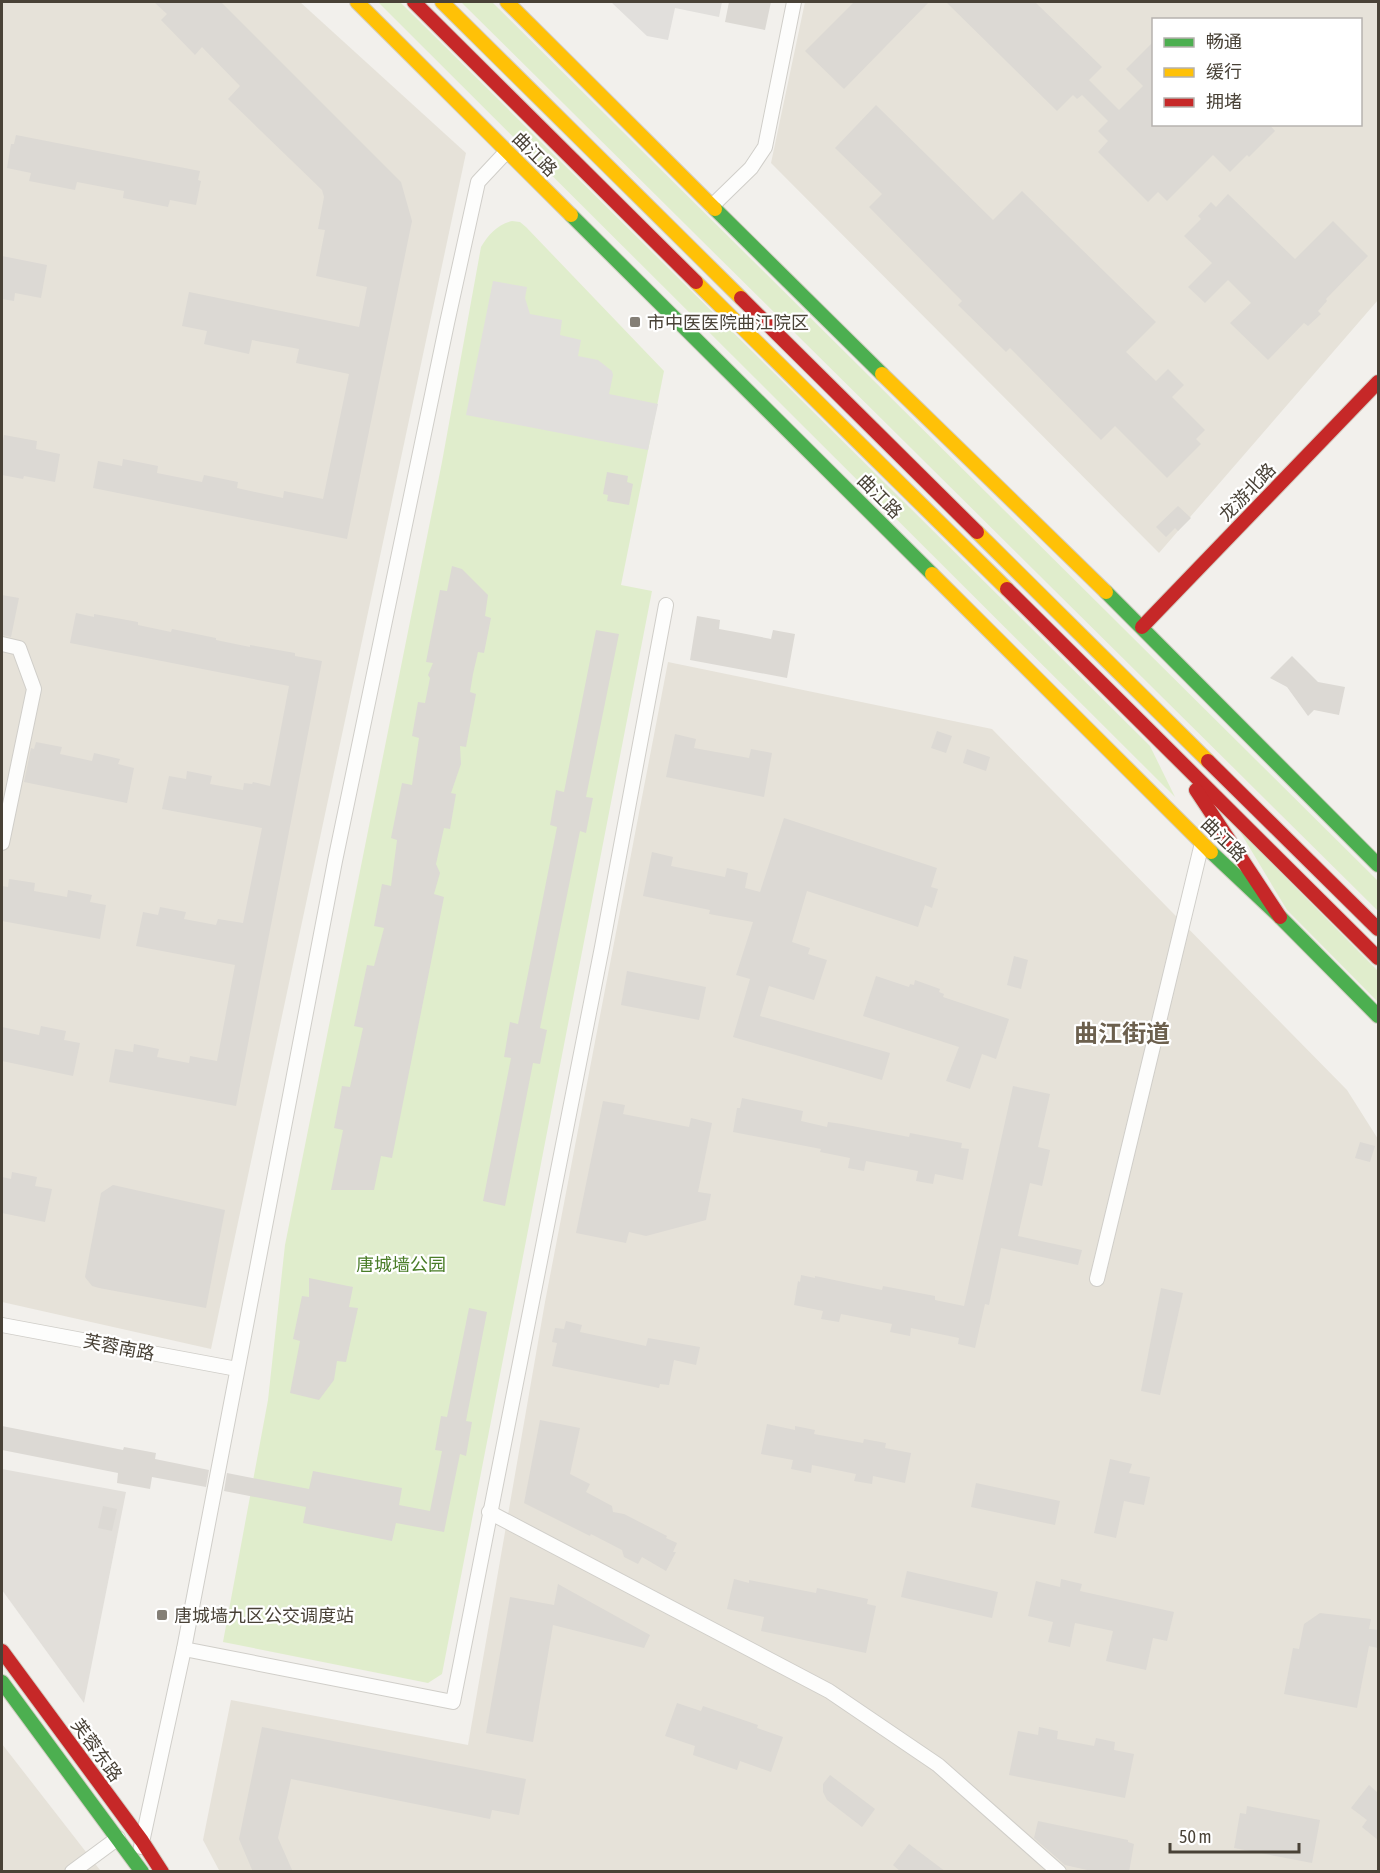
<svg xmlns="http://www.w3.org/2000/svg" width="1380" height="1873" viewBox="0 0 1380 1873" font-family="'Asap Condensed','Noto Sans SC',sans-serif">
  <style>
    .residential { fill: #e6e2d9; fill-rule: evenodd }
    .industrial { fill: #e2dfda }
    .green { fill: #e0edcc }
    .parking { fill: #e1dfdc }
    .building { fill: #dcd9d4 }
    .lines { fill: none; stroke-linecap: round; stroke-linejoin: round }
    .street-casing { stroke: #d0cec9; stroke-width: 16 }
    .fast-casing { stroke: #d2cdc3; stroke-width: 16 }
    .slow-casing { stroke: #d2cdc3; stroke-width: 16 }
    .jam-casing { stroke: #d2cdc3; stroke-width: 16 }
    .street { stroke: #fdfdfc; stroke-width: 14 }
    .fast { stroke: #4caf50; stroke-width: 14 }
    .slow { stroke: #ffc107; stroke-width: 14 }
    .jam { stroke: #c62828; stroke-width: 14 }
    .poi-dot { fill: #847f76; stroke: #fff; stroke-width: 2 }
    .labels { text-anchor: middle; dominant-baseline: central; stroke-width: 4.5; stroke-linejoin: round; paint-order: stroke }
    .street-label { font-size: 18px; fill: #494237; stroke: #fff }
    .poi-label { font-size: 18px; fill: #494237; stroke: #fff; text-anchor: start }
    .park-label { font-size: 18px; fill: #4a7d28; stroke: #fff }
    .district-label { font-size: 24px; font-weight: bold; fill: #6c604e; stroke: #fff }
  </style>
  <rect width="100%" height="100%" fill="#f2f0ec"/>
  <g class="residential">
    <polygon points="2,2 300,2 466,153 211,1349 2,1302"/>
    <path d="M805,2h573v298l-219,253 -388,-390zM1154,20h206v104h-206z"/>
    <polygon points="668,662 992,729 1347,1090 1378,1139 1378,1871 220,1872 203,1840 231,1700 468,1745 545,1302"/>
    <polygon points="2,1744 100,1870 101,1871 2,1871"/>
  </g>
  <polygon class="industrial" points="2,1469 126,1492 84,1703 2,1590"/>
  <g class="green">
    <polygon points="378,2 400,2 1150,746 1175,797"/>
    <polygon points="461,2 492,2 1378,881 1378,911"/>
    <path d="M512,221l8,1 6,5 138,144 -43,214 31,6 -210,1083 -14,9 -205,-41 45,-242 17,-155 157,-783 39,-215c8,-13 16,-22 31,-26z"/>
    <polygon points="1239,830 1378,971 1378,1002 1287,910"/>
  </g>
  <g class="parking">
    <polygon points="611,2 722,2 719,17 675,8 668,40 647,36"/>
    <polygon points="493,281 527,287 525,298 530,314 562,320 560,335 581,340 578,356 598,360 612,371 613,375 609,394 658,404 648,450 466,415"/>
  </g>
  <g class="building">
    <polygon points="154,2 221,2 401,182 412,221 347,539 93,488 98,461 122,466 123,459 158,466 157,473 202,482 204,475 238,482 237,488 283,498 284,491 323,499 349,374 296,363 299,349 252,340 249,354 204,344 207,331 182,326 189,292 359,327 367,287 316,276 325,230 318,229 324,197 322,190 228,99 240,86 202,47 195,55 161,20 167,14"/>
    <polygon points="729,2 771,2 765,30 725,22"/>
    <polygon points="854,2 929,2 844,89 805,51"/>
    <polygon points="946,2 1035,2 1102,67 1089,80 1119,110 1143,86 1126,69 1154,41 1154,124 1269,124 1275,131 1249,157 1247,155 1230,172 1213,155 1167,201 1158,192 1148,202 1098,152 1108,141 1098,131 1108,121 1082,95 1077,99 1073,95 1057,111"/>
    <polygon points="876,105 993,220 1022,191 1156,322 1126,352 1156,381 1168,369 1184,385 1172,397 1205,430 1196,439 1201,444 1167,478 1115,426 1101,440 1010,348 1006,352 958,305 962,301 869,207 882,194 835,148"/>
    <polygon points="16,135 200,171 198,180 201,181 196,205 170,200 168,207 123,198 124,191 77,182 75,190 29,181 31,173 7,168 11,144 14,144"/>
    <polygon points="1228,194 1295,259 1333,221 1368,256 1326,299 1327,301 1318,311 1321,314 1308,326 1304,323 1268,360 1230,323 1251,303 1228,280 1205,303 1188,287 1212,263 1184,236 1201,219 1198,216 1211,202 1216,207"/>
    <polygon points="2,256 47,265 41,298 15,293 14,301 2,299"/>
    <polygon points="4,435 37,441 36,449 60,454 55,482 24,476 23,479 2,475 2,446"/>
    <polygon points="607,472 628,476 627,482 633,484 629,505 607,501 608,495 603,494"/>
    <polygon points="1178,506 1191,518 1178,531 1175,528 1166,537 1156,527"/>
    <polygon points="452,566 462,569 488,595 485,616 491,618 484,653 478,652 473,674 470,692 476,694 466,747 460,746 461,764 451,793 456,794 450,829 444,828 436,864 440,873 434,894 444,897 392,1158 381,1156 374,1190 331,1190 343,1130 334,1128 342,1086 350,1087 363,1028 354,1026 367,965 374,966 384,928 374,926 382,884 391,886 397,840 391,838 402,783 412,785 419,738 412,736 418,702 425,703 430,678 428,675 433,663 426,662 440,590 447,591"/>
    <polygon points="2,595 19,598 11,637 2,635"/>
    <polygon points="76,613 94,617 94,614 138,622 138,625 171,632 172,629 216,638 216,640 250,647 250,645 295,653 295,656 322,661 236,1106 109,1082 115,1049 133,1052 134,1044 159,1049 157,1057 189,1063 190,1056 217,1061 235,965 136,946 143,912 158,915 160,907 186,912 184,919 216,925 218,919 243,923 262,828 162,809 169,776 186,779 187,771 212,776 210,784 243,790 244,783 252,784 253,782 270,786 289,686 70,643"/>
    <polygon points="697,616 720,620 719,629 741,633 771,639 773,630 795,634 787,678 690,660"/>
    <polygon points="596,630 619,634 586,797 593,798 586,833 580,831 540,1028 547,1030 540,1064 533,1063 505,1206 483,1201 511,1058 504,1057 510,1022 518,1024 557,827 550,825 556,790 564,792"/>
    <polygon points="1292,656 1318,682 1345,687 1339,715 1314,710 1308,716 1287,687 1270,678"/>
    <polygon points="937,731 952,736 946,753 931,748"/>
    <polygon points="675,734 696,739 694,748 749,758 751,749 772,753 764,797 666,777"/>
    <polygon points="36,742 62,747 60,754 92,761 94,753 120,759 118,764 134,768 127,803 24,782 31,748 34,749"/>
    <polygon points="967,749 990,757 986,771 963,763"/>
    <polygon points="784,818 937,868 931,887 938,889 932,908 925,905 918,927 807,891 792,942 810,948 808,954 827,960 814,1000 769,986 760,1016 890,1053 882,1080 733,1037 750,979 736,975 753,922 709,914 710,910 643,896 652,852 673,857 671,866 725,877 727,868 748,873 745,888 760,892"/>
    <polygon points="9,879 35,883 34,891 67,897 68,890 92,895 90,902 106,905 100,939 2,921 2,886 8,887"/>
    <polygon points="1014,956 1028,960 1021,989 1007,985"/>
    <polygon points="627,971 706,987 699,1020 621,1005"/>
    <polygon points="876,976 909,987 910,984 914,985 915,980 940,989 939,992 944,994 943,997 1009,1019 996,1059 982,1054 970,1089 946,1081 959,1047 863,1016"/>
    <polygon points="41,1026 66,1031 64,1040 80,1043 73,1076 2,1061 2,1027 39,1035"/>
    <polygon points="1013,1086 1050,1094 1038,1147 1050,1150 1042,1186 1030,1183 1018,1236 1082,1250 1078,1265 1001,1248 989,1305 985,1304 975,1348 958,1344 959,1338 911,1328 910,1336 890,1332 892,1324 841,1314 839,1322 821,1319 823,1311 794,1305 798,1281 800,1282 801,1275 815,1278 815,1276 882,1290 883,1286 935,1296 935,1300 964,1306"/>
    <polygon points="742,1098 803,1111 801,1121 827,1127 828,1122 842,1124 909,1137 910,1133 962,1143 961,1148 969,1149 963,1180 935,1174 933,1184 916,1181 918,1171 866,1161 864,1171 848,1168 850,1158 820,1152 821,1149 733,1132 737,1108 740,1108"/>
    <polygon points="603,1101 625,1105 623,1114 689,1127 691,1118 712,1123 698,1192 711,1194 706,1220 646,1236 629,1232 626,1243 576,1233"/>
    <polygon points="1360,1142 1375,1146 1370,1162 1355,1158"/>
    <polygon points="12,1172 37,1177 35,1186 52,1189 45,1222 2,1213 2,1177 11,1179"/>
    <polygon points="113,1185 225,1210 206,1308 99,1288 92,1286 85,1277 101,1193"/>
    <polygon points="309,1278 353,1287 349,1307 358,1308 346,1362 337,1361 334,1380 319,1400 290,1393 300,1341 293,1339 302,1296 309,1297"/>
    <polygon points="1161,1288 1183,1293 1160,1395 1141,1391"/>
    <polygon points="469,1308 487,1312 466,1421 472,1422 466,1456 460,1454 444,1532 396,1523 392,1541 303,1523 306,1507 224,1491 227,1473 309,1489 313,1471 402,1488 399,1505 430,1511 442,1451 435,1450 441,1416 447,1417"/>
    <polygon points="566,1321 582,1325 580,1332 646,1346 648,1338 700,1347 696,1365 674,1360 669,1385 660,1384 659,1388 552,1366 557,1343 552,1342 555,1328 564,1329"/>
    <polygon points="540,1420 580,1428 570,1474 590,1484 586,1492 612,1506 613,1512 624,1514 667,1536 666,1538 677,1543 673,1552 676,1552 666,1571 642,1557 638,1564 624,1557 622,1550 591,1534 590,1536 524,1503"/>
    <polygon points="767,1424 795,1430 795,1426 815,1430 814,1434 863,1443 864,1439 886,1443 885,1448 911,1453 905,1483 873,1476 872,1484 854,1481 856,1474 812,1465 811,1473 791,1469 793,1460 761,1454"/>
    <polygon points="2,1426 123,1450 124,1447 156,1453 155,1459 209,1470 206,1487 152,1477 150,1489 117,1483 118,1473 2,1450"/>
    <polygon points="1110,1459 1132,1464 1129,1473 1150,1477 1144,1505 1124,1501 1116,1538 1094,1533"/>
    <polygon points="976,1483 1060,1501 1055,1525 971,1507"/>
    <polygon points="103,1506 117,1509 112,1531 98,1528"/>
    <polygon points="907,1571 998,1592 992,1618 901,1597"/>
    <polygon points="734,1579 749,1583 749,1580 816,1593 817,1588 868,1599 867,1604 876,1606 866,1653 761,1631 764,1617 727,1609"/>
    <polygon points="1061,1579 1082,1584 1080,1591 1174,1612 1167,1641 1153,1638 1146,1670 1106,1661 1113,1631 1075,1623 1070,1647 1048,1642 1053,1622 1028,1616 1036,1581 1060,1587"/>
    <polygon points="558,1584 650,1635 644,1648 553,1625 533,1742 486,1733 510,1597 554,1605"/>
    <polygon points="1320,1613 1371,1619 1369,1629 1378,1630 1378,1648 1369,1646 1357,1708 1284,1694 1293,1648 1299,1649 1304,1624"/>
    <polygon points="677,1703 701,1711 703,1706 758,1725 757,1728 783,1737 771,1772 740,1761 737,1770 693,1755 695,1746 665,1736"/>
    <polygon points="262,1727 526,1779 519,1815 492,1810 490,1819 291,1779 278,1838 293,1872 253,1872 239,1839"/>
    <polygon points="1039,1727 1058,1731 1057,1739 1094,1746 1096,1738 1115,1742 1114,1750 1134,1754 1125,1798 1009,1775 1018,1731 1038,1735"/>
    <polygon points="830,1775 875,1809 862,1827 827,1800 823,1792 823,1784"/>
    <polygon points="1369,1785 1378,1793 1378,1840 1362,1827 1367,1820 1351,1808"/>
    <polygon points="1247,1806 1320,1820 1312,1863 1234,1848 1240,1813 1246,1814"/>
    <polygon points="1038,1821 1128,1840 1128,1842 1134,1844 1129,1872 1096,1872 1065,1865 1034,1838"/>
    <polygon points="909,1844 946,1872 901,1872 893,1865"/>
  </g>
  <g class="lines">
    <defs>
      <g id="street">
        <polyline points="712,206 751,168 765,147 794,2"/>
        <polyline points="2,644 19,648 34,689 2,843"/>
        <polyline points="1097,1279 1202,843"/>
        <polyline points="2,1325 237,1369"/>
        <polyline points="489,1512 829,1691 938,1765 1059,1872"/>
        <polyline points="184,1649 453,1702 602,947 666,605"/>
        <polyline points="141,1847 184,1649 335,861 447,323 478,182 507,151"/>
        <polyline points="72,1872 118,1838"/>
      </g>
      <g id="fast">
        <polyline points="715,209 882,374"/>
        <polyline points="571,215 932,574"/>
        <polyline points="1106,592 1378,865"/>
        <polyline points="1211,852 1280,917 1378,1016"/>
        <polyline points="2,1682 142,1872"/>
      </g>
      <g id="slow">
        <polyline points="357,2 571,215"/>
        <polyline points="442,2 741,298"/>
        <polyline points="507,2 715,209"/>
        <polyline points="696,282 1007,589"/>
        <polyline points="882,374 1106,592"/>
        <polyline points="977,532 1208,761"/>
        <polyline points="932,574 1211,852"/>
      </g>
      <g id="jam">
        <polyline points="414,2 696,282"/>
        <polyline points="741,298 977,532"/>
        <polyline points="1007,589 1378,958"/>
        <polyline points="1142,627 1378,382"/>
        <polyline points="1208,761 1378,929"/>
        <polyline points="1196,790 1280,917"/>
        <polyline points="2,1651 142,1841 162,1872"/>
      </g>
    </defs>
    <use href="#street" class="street-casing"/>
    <use href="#fast" class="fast-casing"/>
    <use href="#slow" class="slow-casing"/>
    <use href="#jam" class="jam-casing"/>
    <use href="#street" class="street"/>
    <use href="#fast" class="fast"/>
    <use href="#slow" class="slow"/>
    <use href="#jam" class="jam"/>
  </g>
  <g class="poi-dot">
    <rect x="629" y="316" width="12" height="12" rx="3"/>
    <rect x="156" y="1609" width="12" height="12" rx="3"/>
  </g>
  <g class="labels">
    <g class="street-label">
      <text transform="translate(535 154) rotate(45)">曲江路</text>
      <text transform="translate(1247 492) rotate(-46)">龙游北路</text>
      <text transform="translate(880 496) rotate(45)">曲江路</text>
      <text transform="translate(1224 839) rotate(44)">曲江路</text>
      <text transform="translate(119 1347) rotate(11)">芙蓉南路</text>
      <text transform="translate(97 1750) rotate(54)">芙蓉东路</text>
    </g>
    <g class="poi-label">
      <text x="647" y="322">市中医医院曲江院区</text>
      <text x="174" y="1615">唐城墙九区公交调度站</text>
    </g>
    <g class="park-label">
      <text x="401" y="1264">唐城墙公园</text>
    </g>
    <g class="district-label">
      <text x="1122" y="1033">曲江街道</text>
    </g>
  </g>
  <rect width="1380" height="1873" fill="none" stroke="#494237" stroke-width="6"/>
  <rect x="1152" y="18" width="210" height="108" fill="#ffffff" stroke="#b6b3af" stroke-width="1.5"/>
  <rect x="1164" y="38" width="30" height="9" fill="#4caf50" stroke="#b6b3af" stroke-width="1.5"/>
  <text x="1206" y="48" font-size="18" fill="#494237">畅通</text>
  <rect x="1164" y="68" width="30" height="9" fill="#ffc107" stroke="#b6b3af" stroke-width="1.5"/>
  <text x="1206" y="78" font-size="18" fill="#494237">缓行</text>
  <rect x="1164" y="98" width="30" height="9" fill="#c62828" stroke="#b6b3af" stroke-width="1.5"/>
  <text x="1206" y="108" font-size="18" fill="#494237">拥堵</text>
  <path d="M1170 1843v9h129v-9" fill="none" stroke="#494237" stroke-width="3"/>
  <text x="1179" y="1843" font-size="18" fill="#494237" stroke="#ffffff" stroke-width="4.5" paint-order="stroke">50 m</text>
</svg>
